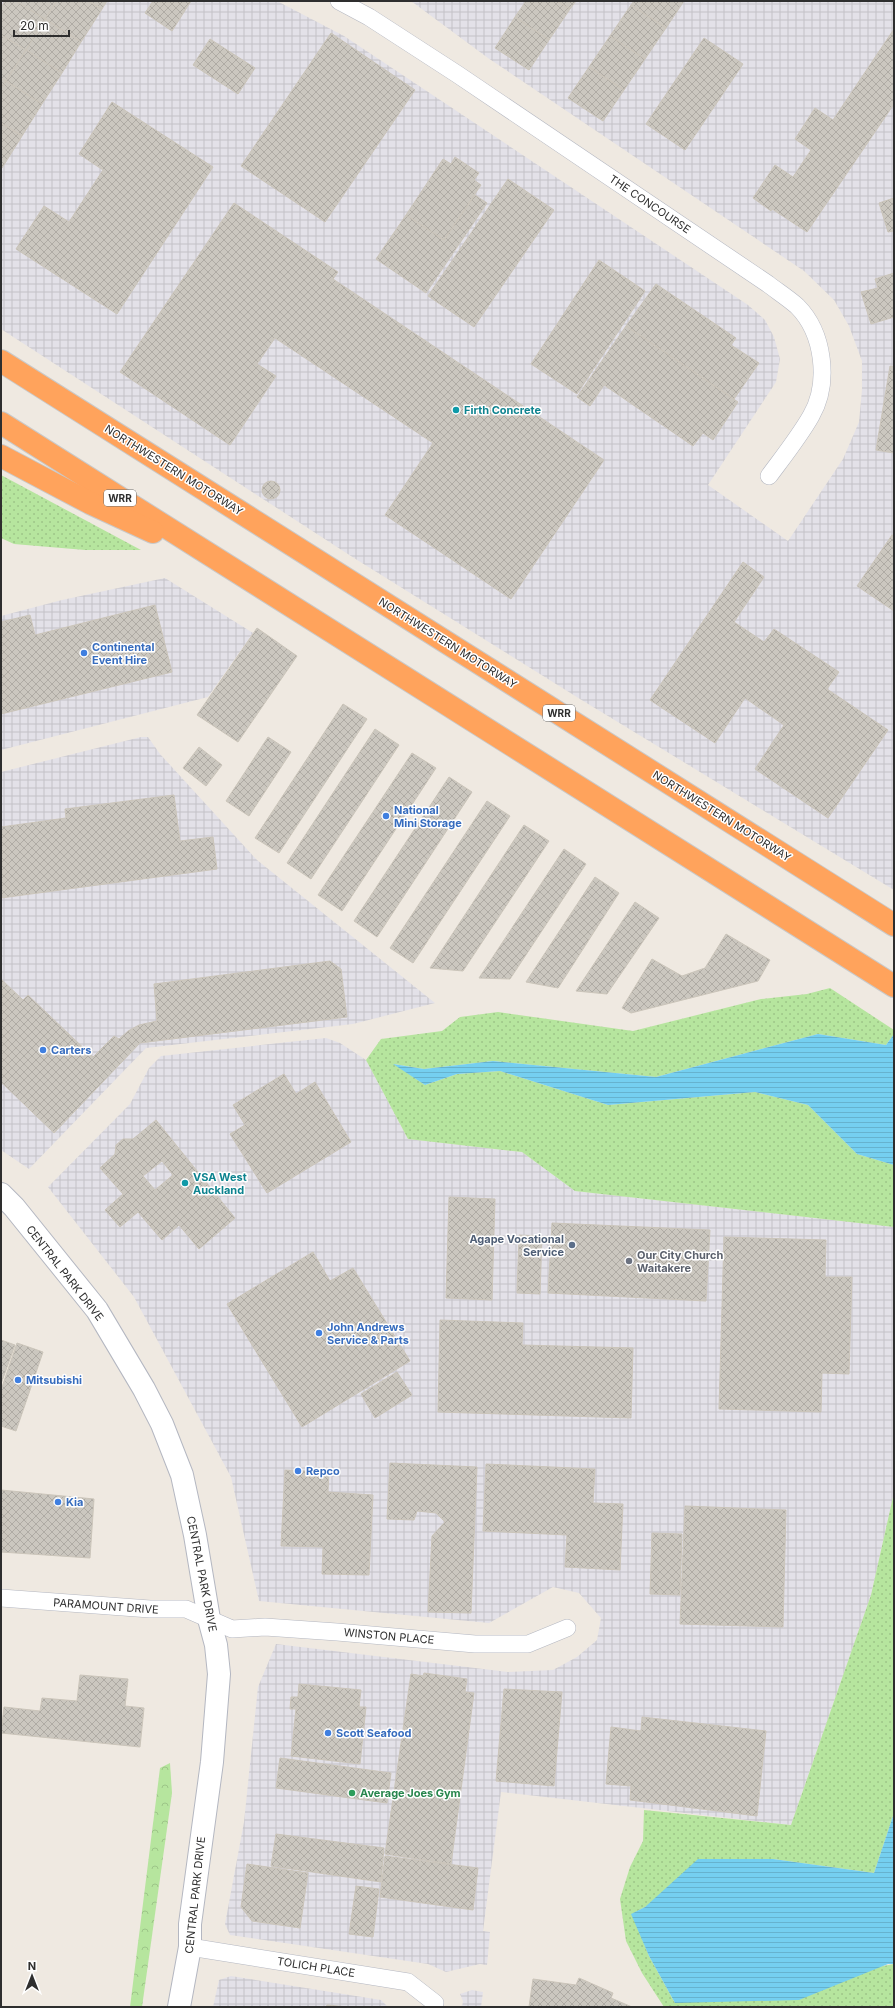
<svg xmlns="http://www.w3.org/2000/svg" width="895" height="2008" viewBox="0 0 895 2008" font-family="Inter,sans-serif">
  <style>
    .industrial { fill: url(#industrial-grid) }
    .grass { fill: url(#grass-dots) }
    .forest { fill: url(#forest-crowns) }
    .water { fill: url(#water-rules) }
    .building { fill: url(#building-cross-hatch); stroke: #cbc5ba; fill-rule: evenodd }
    .lines { fill: none; stroke-linecap: round; stroke-linejoin: round }
    .minor-casing { stroke: #b4b7c1; stroke-width: 18 }
    .secondary-casing { stroke: #b4b7c1; stroke-width: 24 }
    .motorway-casing { stroke: #c9c9c9; stroke-width: 24 }
    .minor { stroke: #fff; stroke-width: 17 }
    .secondary { stroke: #fff; stroke-width: 22 }
    .motorway { stroke: #ffa35c; stroke-width: 22 }
    .culture-dot { fill: #0f9aa8; stroke: #fff; stroke-width: 1.5 }
    .shop-dot { fill: #3f7fe0; stroke: #fff; stroke-width: 1.5 }
    .service-dot { fill: #5c6f8a; stroke: #fff; stroke-width: 1.5 }
    .worship-dot { fill: #6b7280; stroke: #fff; stroke-width: 1.5 }
    .leisure-dot { fill: #2e9e5b; stroke: #fff; stroke-width: 1.5 }
    .labels { text-anchor: middle; dominant-baseline: central; stroke-width: 3; stroke-linejoin: round; paint-order: stroke }
    .shield { fill: #fff; stroke: #6d6d6d; stroke-width: 1 }
    .shield-label { font-size: 10px; font-weight: bold; fill: #2e2e2e }
    .street-label { font-size: 11px; fill: #2e2e2e; stroke: #fff }
    .culture-label { font-size: 11px; font-weight: bold; fill: #0d838f; stroke: #fff; text-anchor: start }
    .shop-label { font-size: 11px; font-weight: bold; fill: #366cbe; stroke: #fff; text-anchor: start }
    .service-label { font-size: 11px; font-weight: bold; fill: #4e5e75; stroke: #fff; text-anchor: end }
    .worship-label { font-size: 11px; font-weight: bold; fill: #5b616d; stroke: #fff; text-anchor: start }
    .leisure-label { font-size: 11px; font-weight: bold; fill: #27864d; stroke: #fff; text-anchor: start }
  </style>
  <defs>
    <pattern id="industrial-grid" width="8" height="8" patternUnits="userSpaceOnUse"><rect width="8" height="8" fill="#e3e1e8"/><path d="M0 4h8M4 0v8" fill="none" stroke="#c3c1c7"/></pattern>
    <pattern id="grass-dots" width="8" height="8" patternUnits="userSpaceOnUse"><rect width="8" height="8" fill="#b6e59e"/><path d="M2 2h.1M6 6h.1" fill="none" stroke="#9dc588" stroke-width="1.8" stroke-linecap="round"/></pattern>
    <pattern id="forest-crowns" width="20" height="18" patternUnits="userSpaceOnUse"><rect width="20" height="18" fill="#b6e59e"/><path d="M2 6a3 3 0 1 1 6 0M12 15a3 3 0 1 1 6 0" fill="none" stroke="#9dc588"/></pattern>
    <pattern id="water-rules" width="6" height="5" patternUnits="userSpaceOnUse"><rect width="6" height="5" fill="#75cff0"/><path d="M0 2.5h6" fill="none" stroke="#66b2ce"/></pattern>
    <pattern id="building-cross-hatch" width="8" height="8" patternUnits="userSpaceOnUse"><rect width="8" height="8" fill="#cbc7bf"/><path d="M0 0l8 8M0 8l8-8" fill="none" stroke="#afaba4"/></pattern>
  </defs>
  <rect width="100%" height="100%" fill="#efe9e1"/>
  <g class="industrial">
    <polygon points="1,1 277,1 344,36 748,305 765,320 774,337 780,359 776,382 708,485 788,541 843,459 859,422 862,390 862,361 849,326 834,300 804,271 488,58 411,1 894,1 894,890 580,699 354,558 1,329"/>
    <polygon points="165,578 253,633 208,697 1,750 1,616 62,600"/>
    <polygon points="141,737 148,737 160,754 257,860 435,1003 353,1024 146,1048 29,1169 1,1150 1,772"/>
    <polygon points="326,1038 340,1043 366,1060 408,1139 522,1152 575,1191 894,1227 893,1497 871,1595 791,1825 501,1792 483,1931 490,1932 487,1965 480,1964 446,1972 428,1964 230,1935 225,1924 244,1822 258,1687 276,1644 508,1672 553,1670 577,1657 597,1640 601,1618 579,1593 553,1587 489,1623 259,1601 231,1477 134,1297 48,1187 130,1104 149,1068 161,1056"/>
    <polygon points="231,1976 381,2000 388,2007 213,2007 219,1980"/>
    <polygon points="472,1990 483,1992 481,2007 462,2007 463,2001 460,1994"/>
  </g>
  <g class="grass">
    <polygon points="1,475 141,550 85,550 14,544 1,538"/>
    <polygon points="830,988 894,1030 894,1034 886,1045 818,1034 656,1077 493,1061 424,1069 394,1064 425,1085 457,1074 500,1071 608,1105 755,1092 808,1105 857,1154 894,1165 894,1227 575,1191 522,1152 408,1139 366,1060 381,1039 442,1031 460,1017 498,1012 633,1031 761,999 807,994"/>
    <polygon points="894,1461 894,1813 874,1873 773,1859 645,1907 632,1914 649,1956 675,2003 894,1964 894,2007 664,2007 642,1973 626,1941 620,1899 630,1867 643,1841 644,1810 791,1825 871,1595 893,1497"/>
  </g>
  <polygon class="forest" points="170,1763 172,1793 142,2007 130,2007 160,1768"/>
  <g class="water">
    <polygon points="818,1034 886,1045 894,1034 894,1165 857,1154 808,1105 755,1092 608,1105 500,1071 457,1074 425,1085 393,1064 424,1069 493,1061 656,1077"/>
    <polygon points="894,1813 894,1964 888,1964 799,2000 675,2003 649,1956 631,1914 645,1907 698,1859 773,1859 874,1873"/>
  </g>
  <g class="building">
    <polygon points="5,1 16,1 45,19 26,50 1,35 1,8"/>
    <polygon points="16,1 57,1 45,19"/>
    <polygon points="57,1 88,1 102,9 81,42 45,19"/>
    <polygon points="88,1 107,1 102,9"/>
    <polygon points="153,1 191,1 172,31 145,13"/>
    <polygon points="526,1 557,1 570,9 549,40 515,17"/>
    <polygon points="557,1 576,1 570,9"/>
    <polygon points="634,1 684,1 666,28 631,5"/>
    <polygon points="631,5 666,28 645,59 610,36"/>
    <polygon points="515,17 549,40 529,70 495,48"/>
    <polygon points="45,19 81,42 62,73 26,50"/>
    <polygon points="894,29 894,104 807,232 772,209 771,211 753,198 775,165 793,177 811,150 795,139 815,108 833,120"/>
    <polygon points="331,33 415,90 325,222 241,166"/>
    <polygon points="1,35 26,50 6,81 1,78"/>
    <polygon points="610,36 645,59 624,90 589,67"/>
    <polygon points="704,38 743,64 685,150 646,124"/>
    <polygon points="210,39 255,68 238,94 193,65"/>
    <polygon points="26,50 62,73 42,104 6,81"/>
    <polygon points="589,67 624,90 603,121 568,98"/>
    <polygon points="1,78 6,81 1,89"/>
    <polygon points="6,81 42,104 22,136 1,123 1,89"/>
    <polygon points="112,102 213,167 117,314 16,249 44,206 69,222 103,170 79,154"/>
    <polygon points="1,123 22,136 2,168 1,167"/>
    <polygon points="455,157 479,173 474,180 481,185 444,240 406,215 443,159 451,164"/>
    <polygon points="508,179 554,210 474,327 428,296"/>
    <polygon points="475,195 487,203 426,293 376,259 406,215 444,240"/>
    <polygon points="894,198 894,231 888,232 879,203"/>
    <polygon points="234,203 338,272 333,279 604,460 511,599 385,515 433,443 275,338 257,364 276,376 230,445 120,372"/>
    <polygon points="599,260 645,291 577,394 531,364"/>
    <polygon points="894,273 894,317 871,324 861,292 878,288 875,279"/>
    <polygon points="656,284 736,338 731,345 759,363 734,399 626,326"/>
    <polygon points="626,326 738,402 713,440 703,433 693,446 604,385 590,406 577,397"/>
    <polygon points="890,366 894,367 894,453 876,450"/>
    <circle cx="271" cy="490" r="9"/>
    <polygon points="892,535 894,536 894,611 857,586"/>
    <polygon points="743,562 764,577 734,622 764,642 774,629 839,672 827,689 888,730 828,818 755,769 784,725 745,698 715,743 650,700"/>
    <polygon points="155,605 172,672 1,714 1,622 30,615 35,635"/>
    <polygon points="257,628 297,656 238,742 197,715"/>
    <polygon points="343,704 367,719 279,853 255,838"/>
    <polygon points="375,729 399,745 311,879 287,863"/>
    <polygon points="268,737 291,752 249,816 226,801"/>
    <polygon points="199,747 222,765 206,786 183,768"/>
    <polygon points="412,753 436,768 342,911 318,895"/>
    <polygon points="449,777 472,792 377,937 354,921"/>
    <polygon points="174,795 180,841 213,837 217,869 1,898 1,827 66,818 65,809"/>
    <polygon points="487,801 510,816 413,963 390,948"/>
    <polygon points="524,825 549,841 463,971 430,968"/>
    <polygon points="564,849 586,864 510,979 479,978"/>
    <polygon points="595,877 619,893 558,988 526,982"/>
    <polygon points="635,902 659,918 607,994 576,991"/>
    <polygon points="726,934 770,960 758,981 631,1013 622,1008 652,959 682,976 705,968"/>
    <polygon points="330,961 341,969 347,1017 140,1043 54,1133 1,1082 1,979 23,1000 28,995 93,1057 114,1036 119,1039 128,1031 139,1025 157,1021 154,984"/>
    <polygon points="284,1074 296,1094 315,1082 351,1142 267,1193 230,1134 245,1125 233,1105"/>
    <path d="M156,1120l79,98 -36,31 -20,-24 -17,15 -24,-28 -18,15 -15,-17 18,-16 -23,-26 15,-14 1,-9 7,-6h10zM162,1161l11,14 -18,15 -12,-14z"/>
    <polygon points="449,1197 495,1199 492,1300 446,1298"/>
    <polygon points="552,1223 710,1230 706,1301 548,1293"/>
    <polygon points="519,1235 542,1236 540,1294 517,1293"/>
    <polygon points="724,1237 826,1240 825,1277 852,1277 849,1374 822,1373 821,1412 719,1409"/>
    <polygon points="313,1252 330,1281 353,1268 410,1361 302,1427 227,1304"/>
    <polygon points="440,1320 523,1323 522,1345 633,1348 631,1418 438,1412"/>
    <polygon points="1,1340 15,1345 1,1384"/>
    <polygon points="17,1343 43,1352 16,1431 1,1426 1,1390"/>
    <polygon points="397,1372 412,1395 375,1418 361,1394"/>
    <polygon points="390,1463 477,1467 471,1613 428,1612 432,1536 445,1522 436,1513 417,1511 414,1520 387,1519"/>
    <polygon points="486,1464 595,1469 593,1503 623,1504 620,1570 565,1567 567,1535 483,1531"/>
    <polygon points="285,1470 329,1472 328,1492 373,1495 369,1575 322,1574 323,1547 281,1546"/>
    <polygon points="1,1490 94,1499 90,1558 1,1552"/>
    <polygon points="685,1506 786,1510 783,1627 680,1624"/>
    <polygon points="652,1533 682,1534 680,1595 650,1594"/>
    <polygon points="424,1673 467,1679 465,1692 474,1693 451,1864 385,1854 411,1674 423,1676"/>
    <polygon points="80,1675 128,1679 125,1706 144,1708 140,1747 1,1733 4,1707 40,1711 42,1698 77,1701"/>
    <polygon points="299,1684 361,1690 359,1707 366,1707 360,1764 291,1756 296,1709 290,1709 291,1697 298,1697"/>
    <polygon points="504,1689 562,1692 554,1786 496,1781"/>
    <polygon points="642,1717 766,1731 757,1816 630,1800 631,1786 606,1784 611,1727 641,1731"/>
    <polygon points="280,1758 391,1773 387,1803 276,1788"/>
    <polygon points="276,1834 384,1848 381,1882 271,1866"/>
    <polygon points="385,1856 478,1868 473,1910 380,1897"/>
    <polygon points="247,1864 308,1873 300,1928 252,1921 241,1907"/>
    <polygon points="356,1886 379,1889 373,1937 349,1934"/>
    <polygon points="579,1978 613,1993 611,1998 632,2007 529,2007 533,1979 576,1985"/>
    <polygon points="327,2005 348,2007 326,2007"/>
  </g>
  <g class="lines">
    <defs>
      <g id="minor">
        <path d="M339,1l30,16 88,57 311,210c9,7 20,14 29,22 27,27 33,77 14,110 -12,21 -28,41 -42,60"/>
        <polyline points="1,1598 150,1609 186,1609 232,1629 265,1627 337,1632 475,1644 528,1644 567,1628"/>
        <polyline points="190,1947 408,1982 435,2003"/>
      </g>
      <polyline id="secondary" points="1,1194 14,1207 97,1310 144,1389 162,1424 182,1475 195,1535 209,1619 216,1645 219,1674 212,1762 190,1924 190,1947 179,2007"/>
      <g id="motorway">
        <polyline points="1,361 894,925"/>
        <polyline points="1,423 894,986"/>
        <polyline points="1,456 90,503 153,532"/>
      </g>
    </defs>
    <use href="#minor" class="minor-casing"/>
    <use href="#secondary" class="secondary-casing"/>
    <use href="#motorway" class="motorway-casing"/>
    <use href="#minor" class="minor"/>
    <use href="#secondary" class="secondary"/>
    <use href="#motorway" class="motorway"/>
  </g>
  <g class="culture-dot">
    <circle cx="456" cy="410" r="4"/>
    <circle cx="185" cy="1183" r="4"/>
  </g>
  <g class="shop-dot">
    <circle cx="84" cy="653" r="4"/>
    <circle cx="386" cy="816" r="4"/>
    <circle cx="43" cy="1050" r="4"/>
    <circle cx="319" cy="1333" r="4"/>
    <circle cx="18" cy="1380" r="4"/>
    <circle cx="298" cy="1471" r="4"/>
    <circle cx="58" cy="1502" r="4"/>
    <circle cx="328" cy="1733" r="4"/>
  </g>
  <circle class="service-dot" cx="572" cy="1245" r="4"/>
  <circle class="worship-dot" cx="629" cy="1261" r="4"/>
  <circle class="leisure-dot" cx="352" cy="1793" r="4"/>
  <g class="labels">
    <g class="shield">
      <rect x="104" y="490" width="32" height="16" rx="3"/>
      <rect x="543" y="705" width="32" height="16" rx="3"/>
    </g>
    <g class="shield-label">
      <text x="120" y="498">WRR</text>
      <text x="559" y="713">WRR</text>
    </g>
    <g class="street-label">
      <text transform="translate(650 204) rotate(34)">THE CONCOURSE</text>
      <text transform="translate(174 470) rotate(32)">NORTHWESTERN MOTORWAY</text>
      <text transform="translate(448 643) rotate(32)">NORTHWESTERN MOTORWAY</text>
      <text transform="translate(722 816) rotate(32)">NORTHWESTERN MOTORWAY</text>
      <text transform="translate(65 1273) rotate(52)">CENTRAL PARK DRIVE</text>
      <text transform="translate(202 1574) rotate(79)">CENTRAL PARK DRIVE</text>
      <text transform="translate(106 1606) rotate(4)">PARAMOUNT DRIVE</text>
      <text transform="translate(389 1636) rotate(5)">WINSTON PLACE</text>
      <text transform="translate(195 1895) rotate(-84)">CENTRAL PARK DRIVE</text>
      <text transform="translate(316 1967) rotate(9)">TOLICH PLACE</text>
    </g>
    <g class="culture-label">
      <text x="464" y="410">Firth Concrete</text>
      <text x="193" y="1177">VSA West<tspan x="193" dy="13">Auckland</tspan></text>
    </g>
    <g class="shop-label">
      <text x="92" y="647">Continental<tspan x="92" dy="13">Event Hire</tspan></text>
      <text x="394" y="810">National<tspan x="394" dy="13">Mini Storage</tspan></text>
      <text x="51" y="1050">Carters</text>
      <text x="327" y="1327">John Andrews<tspan x="327" dy="13">Service &amp; Parts</tspan></text>
      <text x="26" y="1380">Mitsubishi</text>
      <text x="306" y="1471">Repco</text>
      <text x="66" y="1502">Kia</text>
      <text x="336" y="1733">Scott Seafood</text>
    </g>
    <g class="service-label">
      <text x="564" y="1239">Agape Vocational<tspan x="564" dy="13">Service</tspan></text>
    </g>
    <g class="worship-label">
      <text x="637" y="1255">Our City Church<tspan x="637" dy="13">Waitakere</tspan></text>
    </g>
    <g class="leisure-label">
      <text x="360" y="1793">Average Joes Gym</text>
    </g>
  </g>
  <rect width="895" height="2008" fill="none" stroke="#2e2e2e" stroke-width="4"/>
  <g transform="translate(32 1976)" stroke="#ffffff" stroke-width="3" paint-order="stroke">
  <path d="M0-3L7 15L0 10L-7 15Z" fill="#2e2e2e"/>
  <text y="-6" font-size="11" font-weight="bold" text-anchor="middle" fill="#2e2e2e">N</text>
  </g>
  <path d="M14 30v6h55v-6" fill="none" stroke="#2e2e2e" stroke-width="2"/>
  <text x="20" y="30" font-size="12" fill="#2e2e2e" stroke="#ffffff" stroke-width="3" paint-order="stroke">20 m</text>
</svg>
